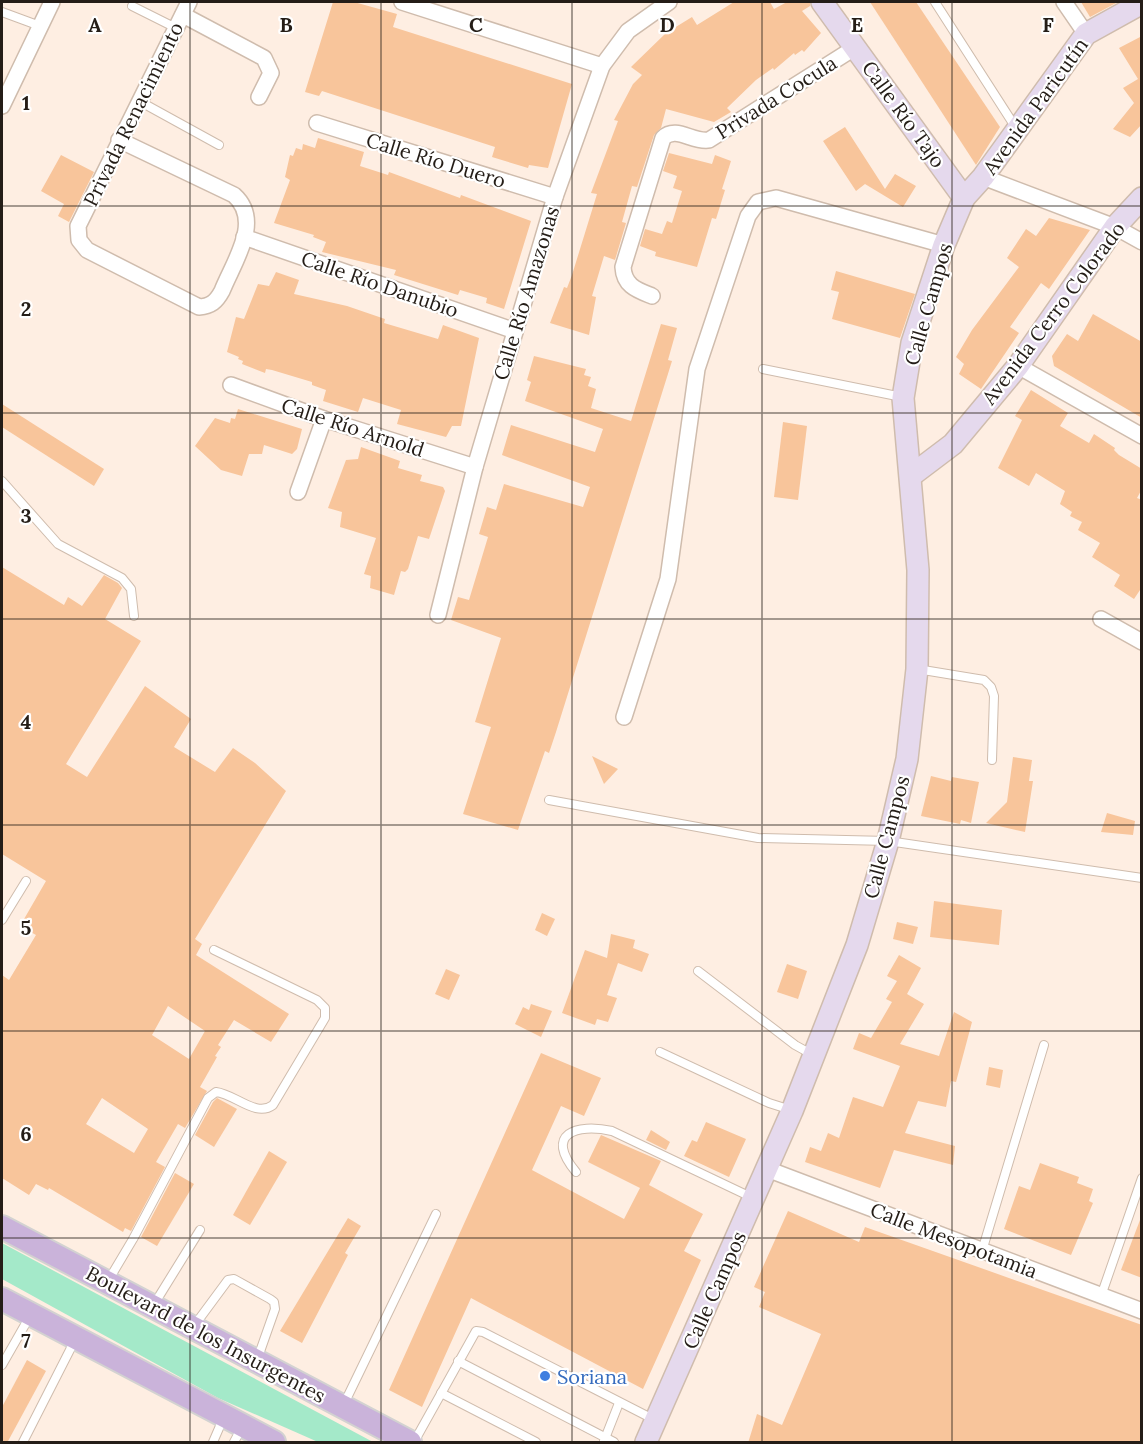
<svg xmlns="http://www.w3.org/2000/svg" width="1143" height="1444" viewBox="0 0 1143 1444" font-family="Lora,serif">
  <style>
    .green { fill: #a4e9c9 }
    .building { fill: #f8c59b; fill-rule: evenodd }
    .lines { fill: none; stroke-linecap: round; stroke-linejoin: round }
    .lane-casing { stroke: #cfbcad; stroke-width: 10 }
    .street-casing { stroke: #cfbcad; stroke-width: 18 }
    .secondary-casing { stroke: #cfbcad; stroke-width: 24 }
    .primary-casing { stroke: #d3d2d1; stroke-width: 26 }
    .lane { stroke: #fff; stroke-width: 8 }
    .street { stroke: #fff; stroke-width: 15 }
    .secondary { stroke: #e5d9ed; stroke-width: 21 }
    .primary { stroke: #cab3da; stroke-width: 22 }
    .grid { fill: none; stroke: #241d17; stroke-width: 1.5; stroke-opacity: 0.55 }
    .shop-dot { fill: #3f7fe0; stroke: #fff; stroke-width: 2 }
    .labels { text-anchor: middle; dominant-baseline: central; stroke-width: 4.5; stroke-linejoin: round; paint-order: stroke }
    .street-label { font-size: 20px; fill: #241d17; stroke: #fff }
    .shop-label { font-size: 20px; fill: #366cbe; stroke: #fff; text-anchor: start }
    .grid-label { font-size: 20px; text-anchor: middle; font-weight: bold; fill: #241d17; stroke: #fff; stroke-width: 4.5; stroke-linejoin: round; paint-order: stroke }
  </style>
  <rect width="100%" height="100%" fill="#feeee2"/>
  <polygon class="green" points="2,1243 373,1442 318,1442 218,1398 2,1279"/>
  <g class="building">
    <polygon points="333,2 354,2 397,14 393,27 572,84 548,168 529,165 528,168 492,157 495,147 322,91 319,96 305,92"/>
    <polygon points="734,2 770,2 774,9 787,2 810,2 810,6 802,11 821,33 804,52 802,50 795,55 794,53 774,70 773,68 756,80 727,108 731,112 714,122 666,109 661,128 654,135 637,187 632,186 622,222 626,223 615,260 604,256 592,296 596,297 589,335 550,323 564,287 567,288 572,275 597,194 591,193 618,121 614,120 633,84 642,75 631,67 666,33 692,17 697,25"/>
    <polygon points="870,2 916,2 1000,127 976,165"/>
    <polygon points="1081,2 1118,2 1090,17"/>
    <polygon points="1142,36 1142,124 1130,137 1113,129 1134,103 1123,88 1138,79 1119,48"/>
    <polygon points="845,127 885,189 895,174 916,186 903,207 865,184 856,191 823,141"/>
    <polygon points="318,138 364,152 360,166 388,175 389,172 460,198 461,195 531,221 504,309 486,303 487,298 460,290 458,295 394,275 396,270 322,252 326,242 313,237 314,235 274,223 290,180 285,177 290,155 293,156 296,148 302,150 303,144 315,148"/>
    <polygon points="669,153 712,164 715,155 731,161 722,189 725,190 716,219 712,218 697,267 655,256 656,252 640,246 645,229 662,234 667,221 672,223 682,191 673,188 677,176 663,171"/>
    <polygon points="61,155 94,172 69,222 58,216 64,204 41,191"/>
    <polygon points="1049,218 1090,230 1049,289 1041,283 1010,327 1019,333 981,389 959,374 964,364 956,357 972,330 1019,267 1007,258 1026,229 1036,236"/>
    <polygon points="836,271 915,294 900,338 832,319 839,292 831,290"/>
    <polygon points="276,272 299,280 294,294 347,306 385,319 384,323 438,339 443,325 479,338 461,426 452,426 446,437 397,424 401,410 363,398 358,412 323,401 326,390 312,385 312,382 272,370 266,369 265,373 242,364 243,361 238,359 239,357 227,352 236,317 244,319 258,284 269,286"/>
    <polygon points="1093,314 1142,342 1142,418 1054,366 1052,356 1067,334 1078,341"/>
    <polygon points="661,324 677,328 668,360 672,361 556,732 549,753 545,751 518,830 463,814 491,727 475,722 501,638 451,620 458,597 469,600 488,537 479,534 487,507 496,510 504,484 583,507 590,487 502,455 511,425 595,452 603,429 525,401 531,382 527,380 534,356 586,369 584,375 591,377 588,386 596,389 591,408 631,421"/>
    <polygon points="1031,390 1068,413 1060,426 1089,443 1094,434 1115,448 1114,450 1119,455 1142,469 1142,489 1137,498 1142,500 1142,587 1134,599 1114,586 1120,575 1092,557 1100,543 1078,530 1082,522 1070,516 1072,512 1060,504 1065,491 1036,473 1029,486 998,468 1022,420 1015,416"/>
    <polygon points="2,404 104,469 94,486 2,427"/>
    <polygon points="238,409 302,429 297,449 292,454 264,445 262,454 249,454 242,476 221,470 195,446 215,418 230,423 231,418 235,419"/>
    <polygon points="783,422 807,426 798,500 774,497"/>
    <polygon points="361,447 400,461 398,468 422,475 420,481 443,487 445,491 429,539 418,536 408,569 405,572 401,571 394,595 370,588 371,576 364,574 376,538 340,527 342,512 328,508 346,460 358,459"/>
    <path d="M2,567l62,38 4,-8 14,9 22,-31 14,8 4,5 -17,31 36,22 -75,123 21,13 58,-91 46,33 -17,28 41,25 18,-24 22,15 31,28 -91,148 7,5 -6,11 93,59 -18,28 -37,-22 -16,25 3,2 -6,9 2,1 -17,30 7,4 -22,37 -7,-4 -22,38 9,5 -34,64 -6,-3 -2,4 -74,-44 -1,2 -12,-6 -7,11 -27,-17v-203l7,5 27,-45 -16,-9 26,-45 -44,-27zM168,1006l37,25 -16,28 -37,-24zM102,1098l46,31 -14,24 -48,-29z"/>
    <polygon points="592,756 618,769 604,784"/>
    <polygon points="1013,757 1032,760 1029,781 1033,781 1025,832 986,823 1007,802"/>
    <polygon points="931,776 951,781 952,777 979,782 971,823 961,820 960,824 921,816"/>
    <polygon points="1107,813 1135,821 1133,835 1101,832"/>
    <polygon points="934,901 1002,910 999,945 930,937"/>
    <polygon points="542,913 555,919 547,936 535,930"/>
    <polygon points="897,922 918,927 913,944 893,939"/>
    <polygon points="611,934 635,940 633,948 649,954 642,972 618,963 607,995 617,998 608,1022 597,1019 595,1025 562,1013 585,950 607,958"/>
    <polygon points="899,955 921,968 907,994 924,1004 900,1044 939,1056 954,1012 972,1022 956,1082 951,1081 946,1107 918,1101 905,1133 955,1146 953,1165 894,1150 880,1188 805,1162 810,1147 821,1151 828,1133 839,1138 853,1097 883,1107 900,1066 853,1049 859,1033 871,1038 892,1002 886,999 897,981 887,976"/>
    <polygon points="787,964 807,971 798,999 777,992"/>
    <polygon points="446,969 460,975 449,1000 435,994"/>
    <polygon points="531,1004 552,1011 541,1037 515,1024 523,1007 529,1010"/>
    <polygon points="541,1053 601,1078 584,1116 561,1106 532,1170 624,1219 640,1188 588,1162 601,1135 661,1161 649,1185 703,1214 684,1251 701,1260 643,1389 471,1298 422,1407 389,1390"/>
    <polygon points="989,1067 1003,1070 1000,1088 986,1085"/>
    <polygon points="217,1098 237,1109 214,1147 195,1135 213,1102"/>
    <polygon points="706,1122 746,1139 729,1177 684,1156 692,1140 697,1142"/>
    <polygon points="651,1130 670,1142 666,1150 646,1140"/>
    <polygon points="269,1151 287,1162 250,1225 233,1215"/>
    <polygon points="1040,1163 1079,1177 1077,1183 1093,1189 1089,1201 1093,1203 1071,1255 1004,1229 1019,1186 1030,1190"/>
    <polygon points="175,1173 194,1184 157,1246 141,1237"/>
    <polygon points="788,1211 859,1242 865,1227 1142,1325 1142,1443 748,1443 757,1414 782,1425 821,1334 759,1307 765,1292 754,1287"/>
    <polygon points="348,1218 361,1226 345,1253 348,1255 302,1343 280,1331"/>
    <polygon points="1140,1220 1142,1220 1142,1278 1121,1270"/>
    <polygon points="27,1360 46,1371 7,1443 2,1443 2,1407"/>
  </g>
  <g class="lines">
    <defs>
      <g id="lane">
        <polyline points="935,2 1016,128"/>
        <polyline points="132,6 176,28"/>
        <polyline points="2,12 40,26"/>
        <polyline points="139,101 219,145"/>
        <polyline points="763,369 902,397"/>
        <polyline points="2,481 58,544 122,578 131,589 134,616"/>
        <polyline points="917,669 984,680 991,687 994,696 992,760"/>
        <polyline points="549,800 758,838 888,841 1142,878"/>
        <polyline points="2,920 26,881"/>
        <polyline points="698,971 795,1045 813,1055"/>
        <polyline points="660,1052 769,1103 791,1110"/>
        <path d="M576,1172c-32,-38 0,-49 36,-41l141,67"/>
        <polyline points="982,1251 1044,1045"/>
        <path d="M108,1281l25,-42 75,-141 8,-6c19,2 40,26 57,13l52,-87v-10l-8,-8 -103,-50"/>
        <polyline points="1101,1296 1142,1178"/>
        <polyline points="153,1306 200,1230"/>
        <polyline points="194,1326 228,1280 234,1279 270,1299 274,1302 275,1309 257,1360"/>
        <polyline points="458,1361 614,1442"/>
        <polyline points="2,1365 30,1316"/>
        <polyline points="441,1393 536,1442"/>
        <polyline points="344,1404 436,1214"/>
        <polyline points="604,1441 619,1403"/>
        <polyline points="23,1442 75,1340"/>
        <polyline points="213,1442 223,1419"/>
        <polyline points="234,1442 242,1427"/>
        <polyline points="414,1442 476,1331 483,1332 653,1419"/>
      </g>
      <g id="street">
        <polyline points="402,2 602,66"/>
        <polyline points="1064,2 1086,34"/>
        <polyline points="183,15 264,58 271,73 259,97"/>
        <polyline points="2,106 52,2"/>
        <polyline points="317,123 555,197"/>
        <path d="M119,140l115,55c29,26 0,66 -12,96 -6,11 -11,15 -23,16l-112,-57 -8,-10 -1,-14 111,-224"/>
        <polyline points="983,177 1115,227 1142,242"/>
        <polyline points="244,237 515,331"/>
        <path d="M652,296c-15,-6 -28,-10 -29,-29l40,-129c13,-13 30,5 46,2l147,-93"/>
        <polyline points="1018,366 1142,436"/>
        <polyline points="231,385 324,419 475,467"/>
        <polyline points="298,492 324,419"/>
        <polyline points="438,615 475,467 555,197 602,66 628,31 669,2"/>
        <polyline points="1101,619 1142,642"/>
        <polyline points="624,717 668,579 697,369 748,216 758,202 776,198 944,245"/>
        <polyline points="767,1169 1142,1311"/>
      </g>
      <g id="secondary">
        <polyline points="822,2 964,198"/>
        <polyline points="912,475 953,444 1018,366 1115,227 1142,198"/>
        <polyline points="646,1442 792,1111 857,945 888,841 907,759 917,669 918,570 903,398 912,343 944,245 964,198 983,177 1086,34 1142,3"/>
      </g>
      <g id="primary">
        <polyline points="2,1227 410,1442"/>
        <polyline points="2,1299 274,1442"/>
      </g>
    </defs>
    <use href="#lane" class="lane-casing"/>
    <use href="#street" class="street-casing"/>
    <use href="#secondary" class="secondary-casing"/>
    <use href="#primary" class="primary-casing"/>
    <use href="#lane" class="lane"/>
    <use href="#street" class="street"/>
    <use href="#secondary" class="secondary"/>
    <use href="#primary" class="primary"/>
  </g>
  <path class="grid" d="M190,2v1440M381,2v1440M572,2v1440M762,2v1440M952,2v1440M2,206h1140M2,413h1140M2,619h1140M2,825h1140M2,1031h1140M2,1238h1140"/>
  <circle class="shop-dot" cx="545" cy="1376" r="6"/>
  <g class="labels">
    <g class="street-label">
      <text transform="translate(776 97) rotate(-32)">Privada Cocula</text>
      <text transform="translate(1035 106) rotate(-54)">Avenida Paricutín</text>
      <text transform="translate(133 114) rotate(-64)">Privada Renacimiento</text>
      <text transform="translate(904 114) rotate(54)">Calle Río Tajo</text>
      <text transform="translate(436 160) rotate(17)">Calle Río Duero</text>
      <text transform="translate(380 284) rotate(19)">Calle Río Danubio</text>
      <text transform="translate(526 293) rotate(-73)">Calle Río Amazonas</text>
      <text transform="translate(928 304) rotate(-74)">Calle Campos</text>
      <text transform="translate(1053 313) rotate(-53)">Avenida Cerro Colorado</text>
      <text transform="translate(353 427) rotate(18)">Calle Río Arnold</text>
      <text transform="translate(886 837) rotate(-75)">Calle Campos</text>
      <text transform="translate(954 1240) rotate(21)">Calle Mesopotamia</text>
      <text transform="translate(714 1290) rotate(-66)">Calle Campos</text>
      <text transform="translate(206 1334) rotate(28)">Boulevard de los Insurgentes</text>
    </g>
    <g class="shop-label">
      <text x="557" y="1376">Soriana</text>
    </g>
  </g>
  <g class="grid-label">
    <text x="95" y="32">A</text>
    <text x="286" y="32">B</text>
    <text x="476" y="32">C</text>
    <text x="667" y="32">D</text>
    <text x="857" y="32">E</text>
    <text x="1048" y="32">F</text>
    <text x="26" y="110">1</text>
    <text x="26" y="316">2</text>
    <text x="26" y="523">3</text>
    <text x="26" y="729">4</text>
    <text x="26" y="935">5</text>
    <text x="26" y="1141">6</text>
    <text x="26" y="1348">7</text>
  </g>
  <rect width="1143" height="1444" fill="none" stroke="#241d17" stroke-width="6"/>
</svg>
